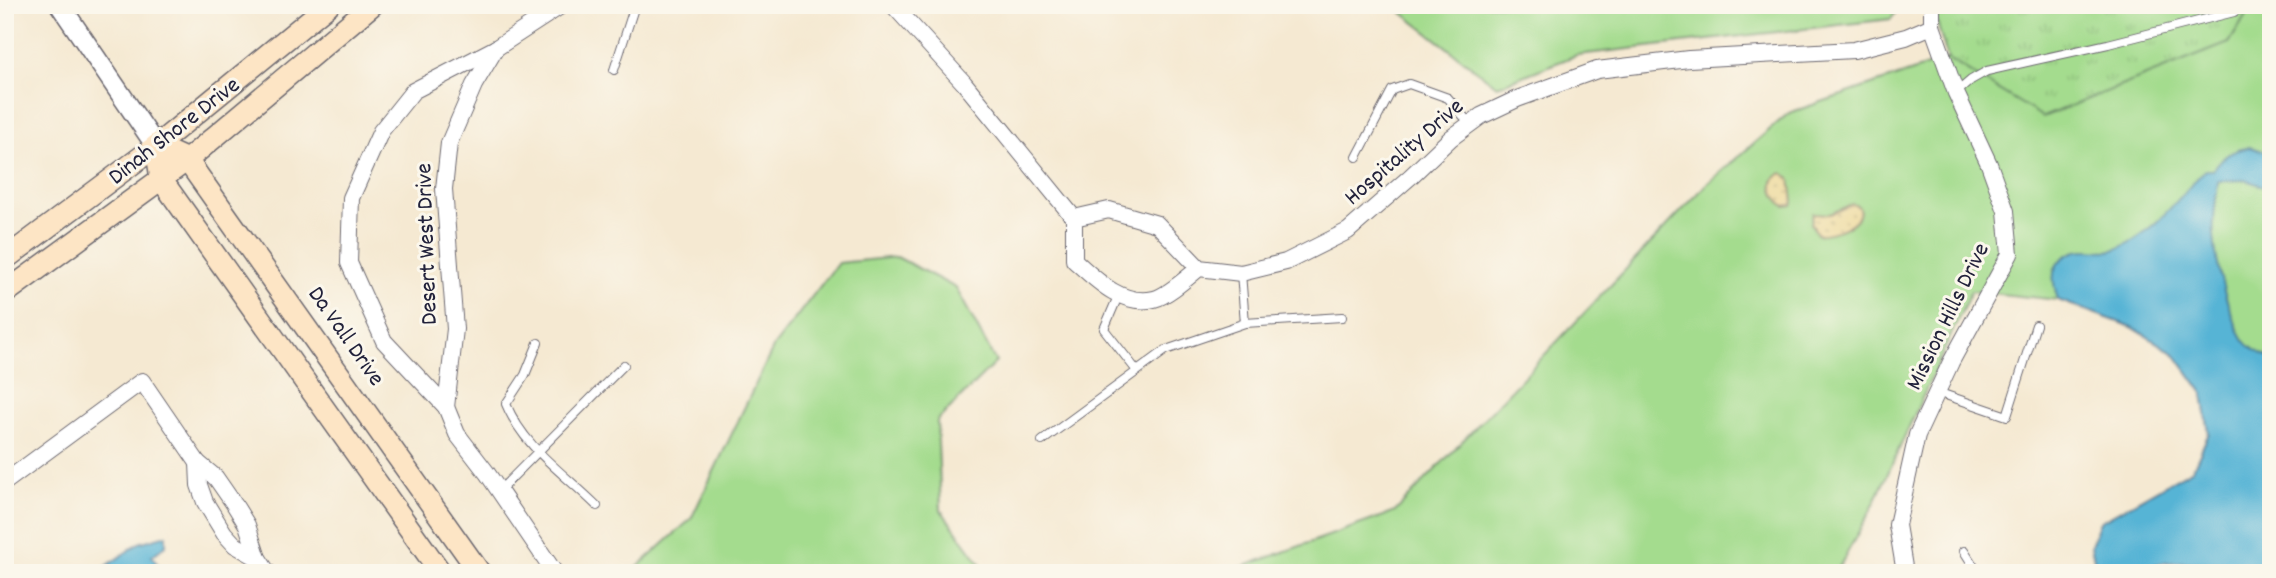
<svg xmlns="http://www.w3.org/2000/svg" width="2276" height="578" viewBox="0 0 2276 578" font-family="Dekko,sans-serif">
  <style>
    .grass { fill: #a4dc8e; stroke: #637f64; stroke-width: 2 }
    .sand { fill: url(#sand-dots); stroke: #887e6c; stroke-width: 2 }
    .park { fill: url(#park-tufts); stroke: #637f64; stroke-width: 2 }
    .water { fill: #56b4d5; stroke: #3c6b88; stroke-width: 2 }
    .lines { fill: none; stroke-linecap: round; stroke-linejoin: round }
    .service-casing { stroke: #6c6870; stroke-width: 10 }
    .minor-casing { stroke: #6c6870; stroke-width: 18 }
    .tertiary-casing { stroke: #6c6870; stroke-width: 22 }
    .secondary-casing { stroke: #6c6870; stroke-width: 24 }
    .service { stroke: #fff; stroke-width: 8 }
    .minor { stroke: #fff; stroke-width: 16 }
    .tertiary { stroke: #fff; stroke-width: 19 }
    .secondary { stroke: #fde5c5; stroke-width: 21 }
    .labels { text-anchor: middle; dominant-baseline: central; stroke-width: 6; stroke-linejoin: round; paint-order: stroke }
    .street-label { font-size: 24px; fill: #22223b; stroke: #fbf7ec }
  </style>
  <defs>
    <pattern id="sand-dots" width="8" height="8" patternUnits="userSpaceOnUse" patternTransform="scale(1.75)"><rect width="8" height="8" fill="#eeda9e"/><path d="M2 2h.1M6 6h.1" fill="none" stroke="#ccbb89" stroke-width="1.8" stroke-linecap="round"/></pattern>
    <pattern id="park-tufts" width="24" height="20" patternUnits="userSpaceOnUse" patternTransform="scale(1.75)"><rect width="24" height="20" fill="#a4dc8e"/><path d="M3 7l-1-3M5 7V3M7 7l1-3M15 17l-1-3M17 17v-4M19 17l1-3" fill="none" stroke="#8dbc7b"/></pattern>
  </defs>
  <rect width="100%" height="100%" fill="#fbf7ec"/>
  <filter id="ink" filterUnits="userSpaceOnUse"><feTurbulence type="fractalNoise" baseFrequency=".0143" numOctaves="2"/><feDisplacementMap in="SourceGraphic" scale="14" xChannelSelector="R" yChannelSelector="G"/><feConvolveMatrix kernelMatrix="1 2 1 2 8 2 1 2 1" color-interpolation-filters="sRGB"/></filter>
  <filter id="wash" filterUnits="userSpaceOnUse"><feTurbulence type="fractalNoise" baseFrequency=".00686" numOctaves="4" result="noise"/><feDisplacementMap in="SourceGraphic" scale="28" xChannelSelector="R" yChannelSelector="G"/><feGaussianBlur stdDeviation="1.57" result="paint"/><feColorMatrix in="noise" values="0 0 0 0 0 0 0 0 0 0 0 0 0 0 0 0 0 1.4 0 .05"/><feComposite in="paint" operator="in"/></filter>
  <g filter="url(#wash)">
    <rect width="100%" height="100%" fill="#f5e9d2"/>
    <g class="grass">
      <polygon points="1392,5 1901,5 1891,19 1577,55 1497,86"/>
      <polygon points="2252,5 2271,5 2271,573 2252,573 2236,564 2166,562 2123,573 2108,573 2095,564 2091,545 2100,522 2193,469 2209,433 2203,393 2175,354 2132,327 2058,300 1971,291 1873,506 1836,573 1225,573 1395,512 1708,183 1789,113 1948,59 2229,43"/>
      <polygon points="897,257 956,288 996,362 937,421 941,510 987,573 631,573 691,519 774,346 838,263"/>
    </g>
    <g class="sand">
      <path d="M1783,173l7,5 3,24 -1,3 -7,1c-11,-7 -20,-27 -2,-33z"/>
      <path d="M1852,204l6,2c10,17 -28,30 -41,28l-6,-11 2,-10 17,1z"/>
    </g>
    <polygon class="park" points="1936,5 2252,5 2229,43 2043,117 1948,59 1937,23"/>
    <g class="water">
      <path d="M2249,147l22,6v36l-25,-9 -28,1c-1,17 -6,37 -4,54 2,31 14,79 30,105 6,9 17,14 27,18v215h-19l-16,-9 -70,-2 -43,11h-15l-13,-9 -4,-19 9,-23 93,-53 16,-36 -6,-40 -28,-39 -43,-27 -74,-27c-4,-14 -9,-29 3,-40 20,-19 39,-4 56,-11 38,-17 60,-50 88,-79h8c10,-15 19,-19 36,-23z"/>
      <polygon points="166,535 166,545 152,556 163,573 97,573 139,543"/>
    </g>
  </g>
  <g filter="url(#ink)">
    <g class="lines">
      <defs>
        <g id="service">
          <polyline points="691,5 692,6"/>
          <polyline points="614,70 635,5"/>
          <polyline points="1956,93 1971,80 1987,71 2108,44 2234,12 2245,5"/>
          <polyline points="1357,157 1392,90 1409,84 1448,98 1470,124"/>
          <polyline points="1241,273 1245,323"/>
          <polyline points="1119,294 1104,329 1137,371"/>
          <path d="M538,343l-13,32 -19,29c19,45 57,68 91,102"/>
          <polyline points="1937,392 2007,416 2036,325"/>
          <polyline points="1042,441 1166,350 1245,323 1342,317"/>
          <polyline points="498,492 624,365"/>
          <polyline points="1964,551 1978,573"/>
        </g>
        <g id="minor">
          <polyline points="893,5 964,83 1074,218"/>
          <path d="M1199,268c-11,9 -32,28 -45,31 -32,8 -59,-20 -80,-39v-42l35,-8 48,14 42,44 42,5 45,-11 62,-31 62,-54 41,-39 30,-22 36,-17 80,-29 92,-11 165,-9 52,-13 26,-11"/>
          <polyline points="446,407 455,329 444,189 449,143 474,85 496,48"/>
          <polyline points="198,463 199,485 205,502 224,533 235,545 258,558"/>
          <polyline points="5,482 142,381 198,463 216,478 234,504 247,525 258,558 268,573"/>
          <polyline points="555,573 487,473 457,434 446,407 384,341 349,263 351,198 381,131 413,91 496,48 562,5"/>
          <polyline points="1905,573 1897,525 1917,435 1951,362 2010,254 2006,211 1989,164 1956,93 1932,26 1932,5"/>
        </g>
        <polyline id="tertiary" points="60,5 156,146"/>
        <g id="secondary">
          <polyline points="156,146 187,160 480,573"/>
          <polyline points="156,146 161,179 441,573"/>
          <polyline points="5,259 156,146 328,5"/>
          <polyline points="5,293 187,160 372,5"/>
        </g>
      </defs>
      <use href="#service" class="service-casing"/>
      <use href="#minor" class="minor-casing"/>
      <use href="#tertiary" class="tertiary-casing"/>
      <use href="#secondary" class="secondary-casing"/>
      <use href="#service" class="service"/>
      <use href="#minor" class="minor"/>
      <use href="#tertiary" class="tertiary"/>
      <use href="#secondary" class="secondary"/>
    </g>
  </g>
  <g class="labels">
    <g class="street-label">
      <text transform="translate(175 132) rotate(-38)">Dinah Shore Drive</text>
      <text transform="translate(1405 153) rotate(-41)">Hospitality Drive</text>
      <text transform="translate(428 244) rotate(-92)">Desert West Drive</text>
      <text transform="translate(1949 317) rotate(-64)">Mission Hills Drive</text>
      <text transform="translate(345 337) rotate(55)">Da Vall Drive</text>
    </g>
  </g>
  <rect width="2276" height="578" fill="none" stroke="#fbf7ec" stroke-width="28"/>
</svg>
